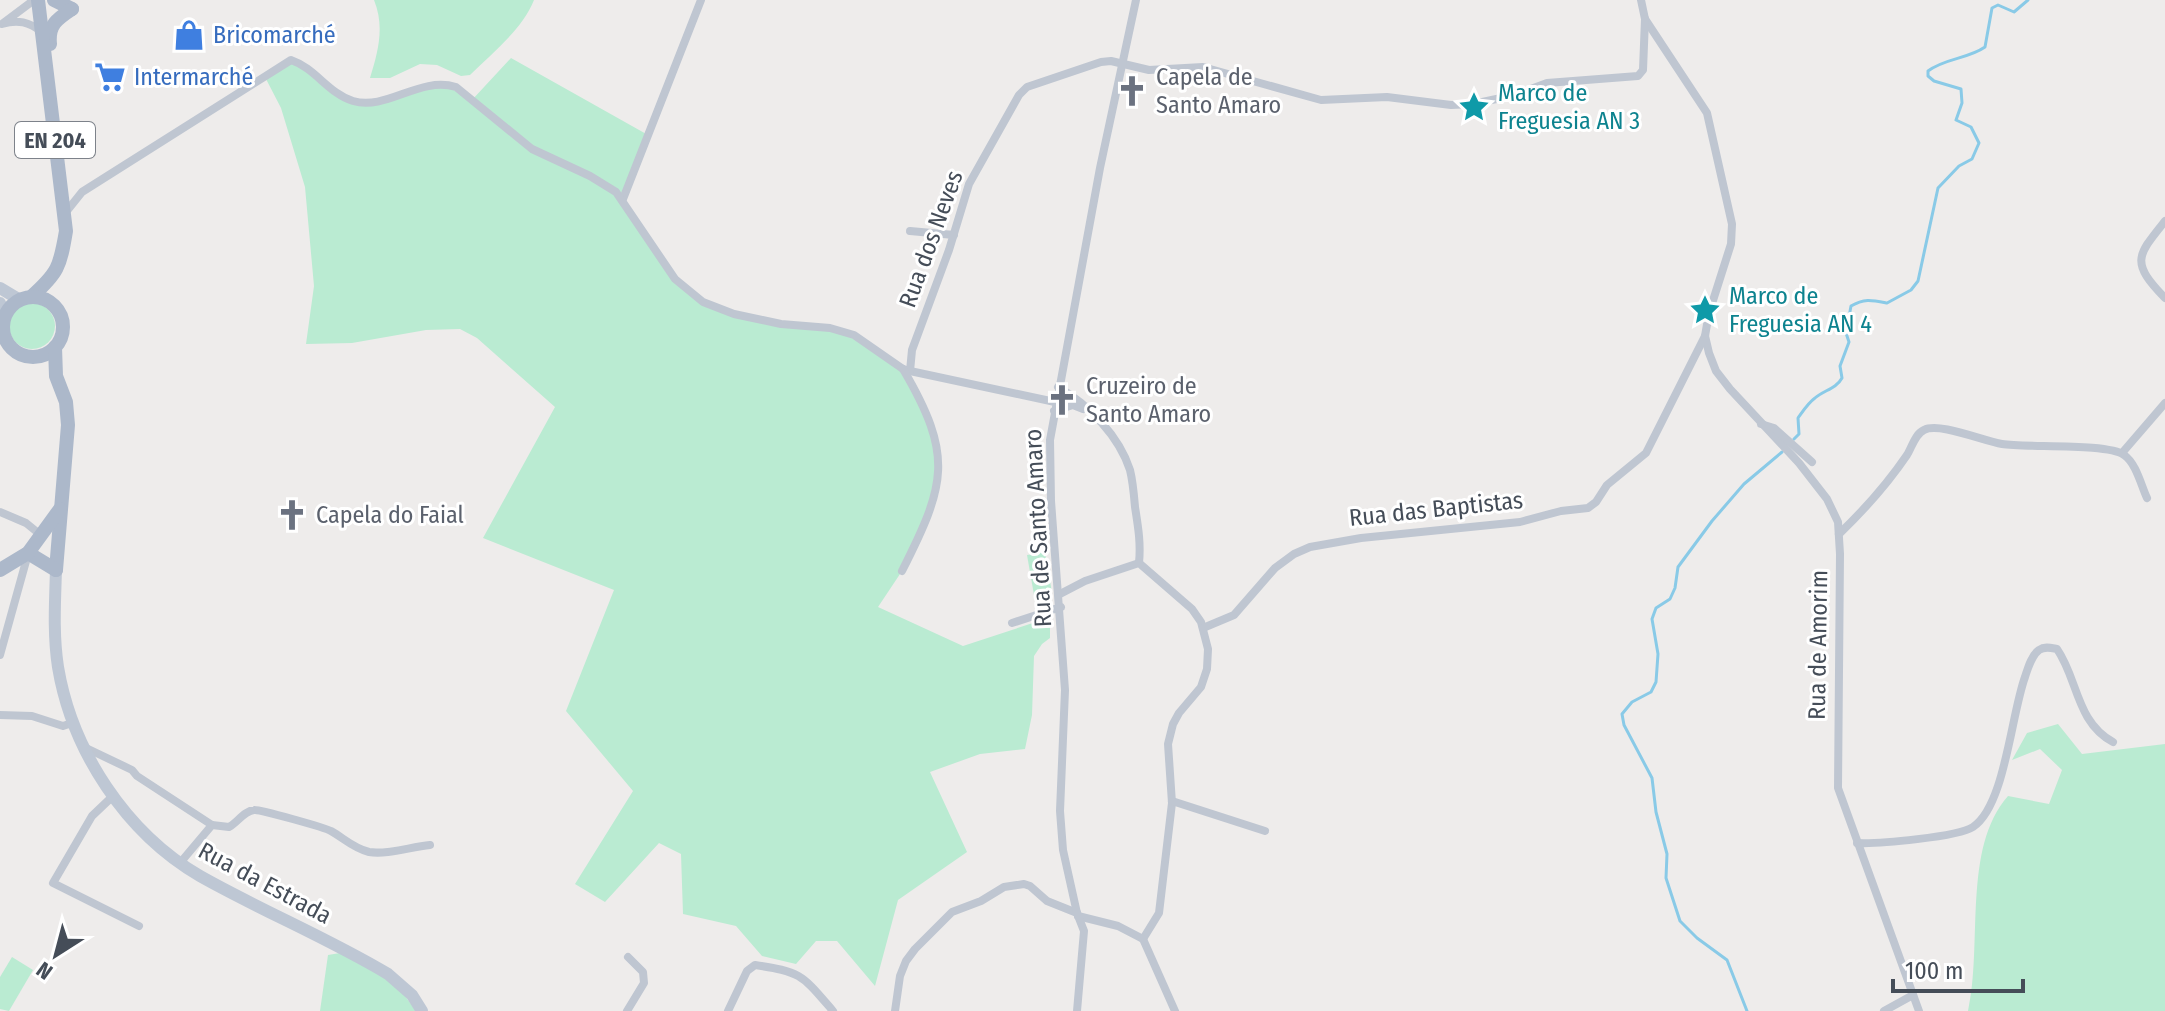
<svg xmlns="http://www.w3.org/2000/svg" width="2165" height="1011" viewBox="0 0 2165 1011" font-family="'Fira Sans Condensed',sans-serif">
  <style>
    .green { fill: #baebd2 }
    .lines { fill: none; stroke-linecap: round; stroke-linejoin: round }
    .stream { stroke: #89cae7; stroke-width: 3 }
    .street { stroke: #bfc6d1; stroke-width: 8 }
    .secondary { stroke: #bec7d4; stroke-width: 12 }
    .primary { stroke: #acb8ca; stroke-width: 14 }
    .labels { text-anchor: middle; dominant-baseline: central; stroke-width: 6; stroke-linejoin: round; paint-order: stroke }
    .shield { fill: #fff; stroke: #7d828a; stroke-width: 2 }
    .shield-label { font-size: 22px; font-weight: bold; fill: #454d58 }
    .shop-label { font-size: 24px; fill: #366cbe; stroke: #fff; text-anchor: start }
    .worship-label { font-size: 24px; fill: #5b616d; stroke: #fff; text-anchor: start }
    .culture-label { font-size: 24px; fill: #0d838f; stroke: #fff; text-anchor: start }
    .street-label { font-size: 24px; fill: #454d58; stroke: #fff }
  </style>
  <rect width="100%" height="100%" fill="#eeeceb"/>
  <g class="green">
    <path d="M374,0h160c-12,30 -42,53 -64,75l-9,1 -24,-11 -17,-1 -30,14h-20c8,-26 15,-51 4,-78z"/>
    <polygon points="511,58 648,135 622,200 687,291 734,314 854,335 903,369 936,440 935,501 902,571 878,607 963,646 1045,619 1050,622 1050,638 1042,644 1034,656 1032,715 1025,749 980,754 930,772 967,852 898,900 875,986 837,941 816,941 796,964 762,956 736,926 683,914 681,854 659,843 605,902 575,884 633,791 566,711 614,590 483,538 555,407 477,338 460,329 426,330 352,343 306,344 314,286 305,187 281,108 266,79 291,60 352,101 375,102 441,83 472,100"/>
    <circle cx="32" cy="326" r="23"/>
    <polygon points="1045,552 1052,593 1034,595 1027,555"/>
    <path d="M2058,724l24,30 83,-10v267h-197c15,-66 -6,-163 40,-215l41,8 13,-34 -22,-21 -28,11 15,-27z"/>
    <polygon points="346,952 392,978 416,1011 320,1011 328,955"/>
    <polygon points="12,957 33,970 9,1011 0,1009 0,977"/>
  </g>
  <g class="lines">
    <g class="stream">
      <path d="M1794,439l5,-5 -1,-16c5,-7 10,-15 17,-20 9,-8 21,-9 27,-20l-2,-12 9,-24 -3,-9 5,-27c13,-8 21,-6 36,-3l24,-13 7,-9 20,-93 21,-22 13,-7 7,-16 -8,-16 -15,-7 6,-17 -1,-14 -27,-8 -6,-5v-5c17,-13 40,-12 57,-24l7,-39 6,-3 16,7 14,-12"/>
      <polyline points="1747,1011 1727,960 1697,938 1680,921 1666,878 1667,854 1656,812 1652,778 1624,725 1622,714 1632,702 1651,692 1656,682 1658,654 1652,619 1656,608 1670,599 1675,588 1678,567 1712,521 1744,484 1782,452"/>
    </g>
    <g class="street">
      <path d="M34,0l-32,24c16,-5 27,-2 40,8"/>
      <polyline points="1641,0 1645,19 1707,113 1732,224 1731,244 1709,313 1705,336 1709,353 1716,371 1730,389 1799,463 1827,499 1838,522 1840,554 1838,788 1919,1011"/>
      <polyline points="623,199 701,0"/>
      <path d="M66,212l16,-20 209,-132c24,8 38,34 62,41 34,10 66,-25 103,-14l76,62 58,27 26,16 59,87 28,23 31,12 47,10 49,4 24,7 49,34 7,2 145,31"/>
      <path d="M2165,221c-28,35 -35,41 0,77"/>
      <polyline points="910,231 954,235"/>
      <polyline points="910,371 912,350 949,250 969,184 1019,95 1027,87 1101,62 1111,61 1149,70 1203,67 1321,100 1387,97 1451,105 1473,104 1515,95 1547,83 1638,76 1643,70 1645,19"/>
      <path d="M1058,387c31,18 61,49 72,83 3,12 4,25 5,37 3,19 6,36 4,56"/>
      <polyline points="1054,411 1073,405 1083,409"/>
      <polyline points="1761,424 1774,428 1812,462"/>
      <polyline points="2122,453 2165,403"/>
      <polyline points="0,512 26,523 42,536"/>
      <path d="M1839,534c24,-23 49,-51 68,-79 5,-8 8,-21 17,-25 15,-8 59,11 78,14 24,4 106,-1 122,11 12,8 17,30 23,43"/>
      <path d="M902,571c44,-87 52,-115 1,-202"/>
      <polyline points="1060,594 1085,581 1139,563 1192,609 1201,622 1208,649 1207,669 1201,687 1179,713 1173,724 1168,744 1172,803 1159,913 1143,939"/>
      <polyline points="1012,623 1061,607"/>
      <polyline points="1203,628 1234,615 1275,568 1294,554 1310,547 1361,538 1520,522 1561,511 1588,508 1596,502 1607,485 1646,453 1705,336"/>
      <polyline points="0,655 28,554"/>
      <polyline points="0,715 32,716 63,726 72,723"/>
      <polyline points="84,747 132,770 137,776 212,825"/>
      <polyline points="113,796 92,816 53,883 139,926"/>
      <polyline points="1172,801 1265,831"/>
      <path d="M1857,843c21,1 101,-6 116,-16 32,-21 38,-112 52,-150 3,-9 6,-21 14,-27 6,-4 12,-2 18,-1 21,30 19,73 56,93"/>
      <path d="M180,863l32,-38 17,2c9,-5 15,-16 25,-17 5,-1 72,18 77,21 14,8 22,17 38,21 18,3 41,-5 61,-7"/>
      <polyline points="1078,916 1118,926 1143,939 1175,1011"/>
      <polyline points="627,1011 644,983 643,972 628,957"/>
      <path d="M728,1011l19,-40 8,-6c47,7 47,10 78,46"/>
      <polyline points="895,1011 900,976 906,961 915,949 952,912 981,901 1004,887 1024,884 1030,886 1047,901 1077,913"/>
      <polyline points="1077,1011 1084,931 1077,913 1063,850 1060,811 1065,690 1051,501 1050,440 1100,168 1136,0"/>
      <polyline points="1884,1011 1913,995"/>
    </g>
    <g class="secondary">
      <polyline points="0,288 20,300"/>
      <polyline points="0,303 5,317"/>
      <path d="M56,570c-1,32 -3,65 2,97 14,84 68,166 142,209 62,35 128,62 188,98l24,21 10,16"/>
    </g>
    <g class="primary">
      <polyline points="54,0 72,9"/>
      <path d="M50,44c-2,-19 7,-25 22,-35"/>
      <path d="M31,297c27,-24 29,-30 35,-66l-28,-231"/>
      <circle cx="33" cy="327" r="30"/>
      <polyline points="55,347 56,376 66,402 68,425 56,570"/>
      <polyline points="28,553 56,570"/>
      <polyline points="0,570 28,553 60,509"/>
    </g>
  </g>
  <defs>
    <symbol id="shop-bare" viewBox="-9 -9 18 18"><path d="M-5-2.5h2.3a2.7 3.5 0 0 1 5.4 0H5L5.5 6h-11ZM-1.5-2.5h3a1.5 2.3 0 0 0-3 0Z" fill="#3f7fe0" stroke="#fff" stroke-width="2.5" paint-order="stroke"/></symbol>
    <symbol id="supermarket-bare" viewBox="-9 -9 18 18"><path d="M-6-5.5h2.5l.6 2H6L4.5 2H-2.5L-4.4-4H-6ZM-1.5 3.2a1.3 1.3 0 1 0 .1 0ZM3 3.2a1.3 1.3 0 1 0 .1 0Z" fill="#3f7fe0" stroke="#fff" stroke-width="2.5" paint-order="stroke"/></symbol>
    <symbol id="church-bare" viewBox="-9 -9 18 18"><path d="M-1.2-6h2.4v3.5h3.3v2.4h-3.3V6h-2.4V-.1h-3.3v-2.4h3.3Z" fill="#6b7280" stroke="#fff" stroke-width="2.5" paint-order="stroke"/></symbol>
    <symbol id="sight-bare" viewBox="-9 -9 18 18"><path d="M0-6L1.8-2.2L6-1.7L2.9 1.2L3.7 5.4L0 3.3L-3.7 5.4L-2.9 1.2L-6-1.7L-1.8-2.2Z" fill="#0f9aa8" stroke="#fff" stroke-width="2.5" paint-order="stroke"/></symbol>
  </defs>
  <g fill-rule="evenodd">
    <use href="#shop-bare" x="167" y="13" width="44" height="44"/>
    <use href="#supermarket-bare" x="88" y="55" width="44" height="44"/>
    <use href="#church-bare" x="1110" y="69" width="44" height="44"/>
    <use href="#sight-bare" x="1452" y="85" width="44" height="44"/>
    <use href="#sight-bare" x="1683" y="288" width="44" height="44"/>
    <use href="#church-bare" x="1040" y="378" width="44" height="44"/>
    <use href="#church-bare" x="270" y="493" width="44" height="44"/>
  </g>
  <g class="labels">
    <rect class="shield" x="15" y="122" width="80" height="36" rx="6"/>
    <g class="shield-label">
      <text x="55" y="140">EN 204</text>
    </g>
    <g class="shop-label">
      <text x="213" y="35">Bricomarché</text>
      <text x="134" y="77">Intermarché</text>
    </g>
    <g class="worship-label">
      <text x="1156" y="77">Capela de<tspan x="1156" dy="28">Santo Amaro</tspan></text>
      <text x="1086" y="386">Cruzeiro de<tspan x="1086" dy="28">Santo Amaro</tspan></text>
      <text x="316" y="515">Capela do Faial</text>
    </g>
    <g class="culture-label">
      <text x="1498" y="93">Marco de<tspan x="1498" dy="28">Freguesia AN 3</tspan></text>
      <text x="1729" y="296">Marco de<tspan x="1729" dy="28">Freguesia AN 4</tspan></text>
    </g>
    <g class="street-label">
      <text transform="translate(931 239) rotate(-70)">Rua dos Neves</text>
      <text transform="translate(1436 509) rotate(-6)">Rua das Baptistas</text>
      <text transform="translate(1038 528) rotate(-93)">Rua de Santo Amaro</text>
      <text transform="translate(1818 645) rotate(-89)">Rua de Amorim</text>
      <text transform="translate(265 883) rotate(28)">Rua da Estrada</text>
    </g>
  </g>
  <g transform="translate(56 955) rotate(216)" stroke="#ffffff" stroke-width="6" paint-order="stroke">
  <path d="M0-6L14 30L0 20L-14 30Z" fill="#454d58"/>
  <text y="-12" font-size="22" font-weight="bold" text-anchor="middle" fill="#454d58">N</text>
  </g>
  <path d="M1893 979v12h130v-12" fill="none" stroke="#454d58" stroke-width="4"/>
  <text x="1905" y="979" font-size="24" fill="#454d58" stroke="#ffffff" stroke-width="6" paint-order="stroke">100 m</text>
</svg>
